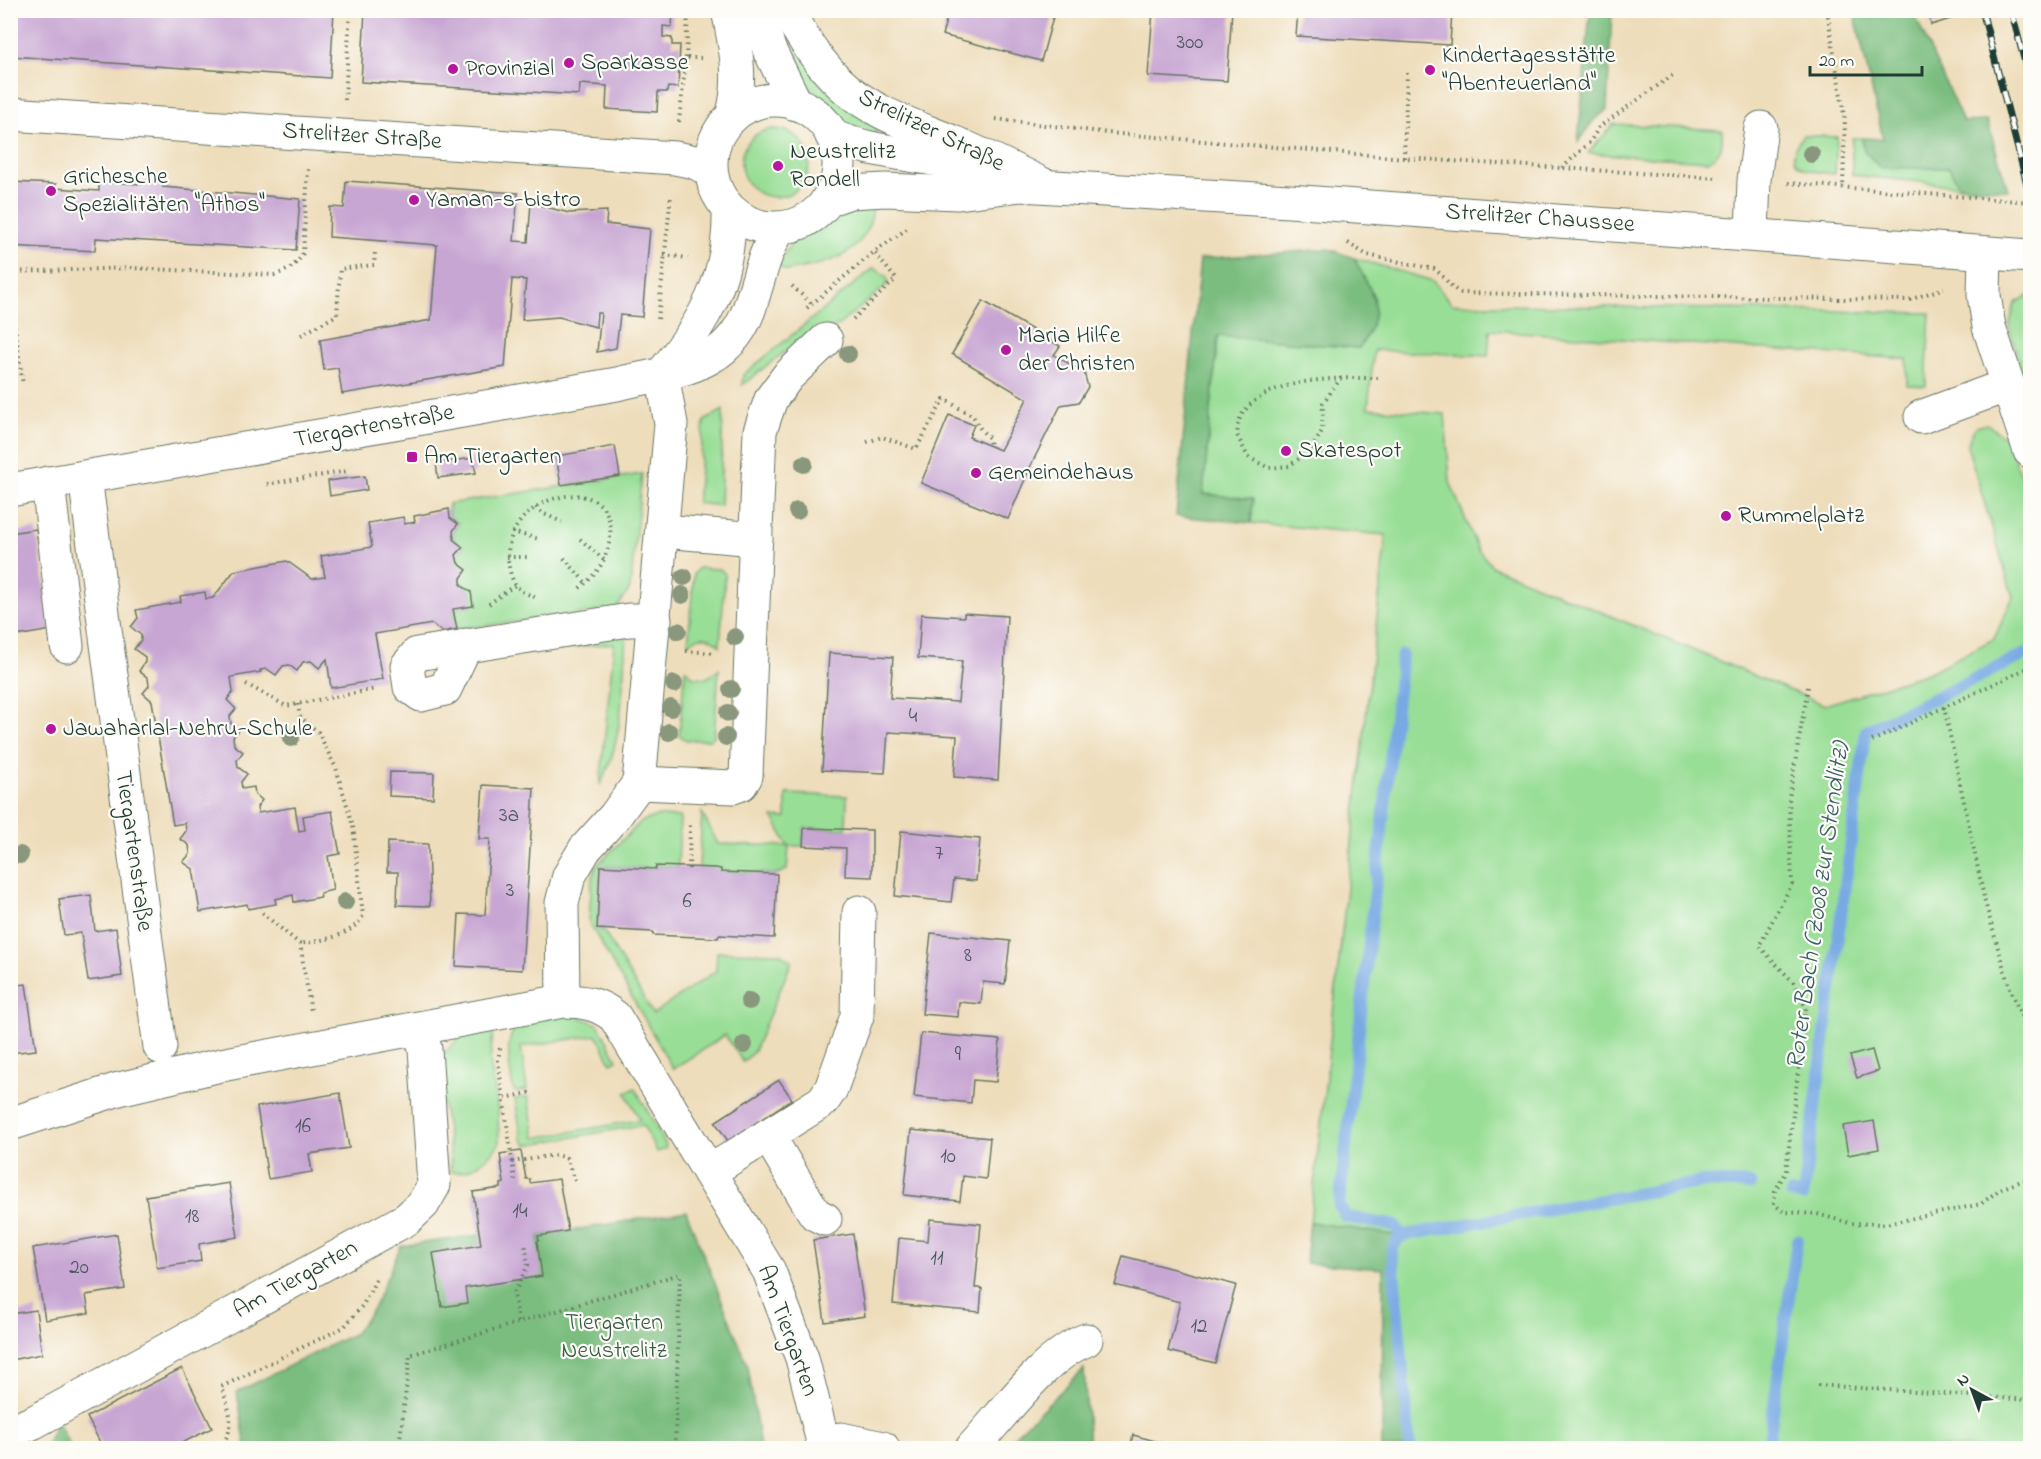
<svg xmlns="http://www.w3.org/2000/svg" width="2041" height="1459" viewBox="0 0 2041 1459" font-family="'Indie Flower',sans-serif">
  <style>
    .green { fill: #99de96; stroke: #5c8e65; stroke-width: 1.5 }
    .forest { fill: #7abd7f; stroke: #4c7d5a; stroke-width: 1.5 }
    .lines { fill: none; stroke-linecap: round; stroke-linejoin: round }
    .stream { stroke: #78a9e3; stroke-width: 12 }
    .building { fill: #c7a6d3 }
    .minor-casing { stroke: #677563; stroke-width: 35 }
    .path { stroke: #677563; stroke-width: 4; stroke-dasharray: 1.5 4.5; stroke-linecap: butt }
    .minor { stroke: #fff; stroke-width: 33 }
    .rail-casing { stroke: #1f3d34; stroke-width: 7 }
    .rail { stroke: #fdfcf7; stroke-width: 4.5; stroke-dasharray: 14; stroke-linecap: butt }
    .tree { fill: #89977c }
    .poi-dot { fill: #b5179e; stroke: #fdfcf7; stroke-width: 2 }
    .labels { text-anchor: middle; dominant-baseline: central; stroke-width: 4.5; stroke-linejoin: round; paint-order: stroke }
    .number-label { font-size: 21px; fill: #49575c }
    .poi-label { font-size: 24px; fill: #1f3d34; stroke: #fdfcf7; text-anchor: start }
    .street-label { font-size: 24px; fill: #1f3d34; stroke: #fdfcf7 }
    .park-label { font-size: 24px; fill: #375d48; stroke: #fdfcf7 }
    .water-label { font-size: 26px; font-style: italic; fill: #3a5d69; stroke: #fdfcf7 }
  </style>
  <rect width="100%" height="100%" fill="#fdfcf7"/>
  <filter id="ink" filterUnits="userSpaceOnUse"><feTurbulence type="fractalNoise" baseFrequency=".0167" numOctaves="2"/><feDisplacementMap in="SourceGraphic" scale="12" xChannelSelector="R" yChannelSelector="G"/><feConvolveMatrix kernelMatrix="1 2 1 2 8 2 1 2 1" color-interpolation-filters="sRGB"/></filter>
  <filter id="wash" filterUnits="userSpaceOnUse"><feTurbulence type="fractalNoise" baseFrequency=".008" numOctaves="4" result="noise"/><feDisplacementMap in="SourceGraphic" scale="24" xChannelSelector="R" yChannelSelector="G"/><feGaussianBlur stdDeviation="1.35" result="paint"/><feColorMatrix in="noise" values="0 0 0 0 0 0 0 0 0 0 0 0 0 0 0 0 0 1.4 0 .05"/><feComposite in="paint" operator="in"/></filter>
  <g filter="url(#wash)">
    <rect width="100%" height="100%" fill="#edb"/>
    <g class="green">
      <polygon points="802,54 877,120 876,136 849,126 828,103 803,84 782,56"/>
      <path d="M1614,124l108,6c1,16 0,23 -14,31l-120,-8z"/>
      <circle cx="775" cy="163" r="34"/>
      <path d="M1803,135l34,2 -2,37c-26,-3 -57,-5 -32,-39z"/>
      <polygon points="1852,138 1862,138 1864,150 1880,168 1949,168 1960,186 1852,175"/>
      <path d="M874,199c-3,57 -41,63 -88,72l-5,-3 -3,-5 13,-19 48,-33z"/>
      <polygon points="1354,258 1433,281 1452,304 1930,313 1926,386 1907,385 1907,359 1490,330 1488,356 1374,350 1368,408 1445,414 1450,482 1478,550 1493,567 1825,705 1928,673 1994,639 2013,597 1967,445 1975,427 1987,424 2007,439 2030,504 2030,1448 1410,1448 1392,1249 1400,1236 1310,1222 1386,535 1251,523 1253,499 1203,494 1218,336 1359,348 1375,299"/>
      <polygon points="874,268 887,277 888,284 835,328 813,330 742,385 743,375"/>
      <polygon points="2030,295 2030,401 2009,327 2015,303"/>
      <polygon points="723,410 720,506 697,503 704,421"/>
      <polygon points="642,474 630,589 616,609 457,629 453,609 472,606 471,592 461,585 456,555 463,547 454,540 453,531 458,524 450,518 448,504"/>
      <path d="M699,568l21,1 5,5 -5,72c-11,-11 -19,-12 -32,-3l6,-70z"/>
      <path d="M622,633l4,5c-4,49 -2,103 -26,147l14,-142 -122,13z"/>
      <polygon points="685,669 694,677 707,678 719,669 714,736 709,740 686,740 679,735"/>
      <polygon points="786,794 847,796 846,829 804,828 803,846 789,846 787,870 777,874 721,872 720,869 699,868 702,813 718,844 788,846 773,817 786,818"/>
      <polygon points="656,816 680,817 678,867 657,866 656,869 601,866 597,929 603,930 653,1014 716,971 717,952 779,953 792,961 754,1051 743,1062 725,1035 673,1069 589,922 592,878 596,866 641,822"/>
      <path d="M564,1011l34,13 19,36 -6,3 -14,-28 -76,12 6,43 -11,2 -3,-3c-3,-22 -13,-57 13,-71 10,-5 27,-5 38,-7z"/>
      <path d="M494,1025l-4,36 8,50 1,33c-11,15 -28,30 -48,28 0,-39 -14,-77 -10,-116l24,-23z"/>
      <polygon points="635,1088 666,1145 665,1149 657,1152 643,1125 527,1145 522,1140 515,1099 528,1097 535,1138 640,1120 626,1093"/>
    </g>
    <g class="forest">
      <polygon points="1590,11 1612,11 1607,110 1593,121 1578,142"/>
      <polygon points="1854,11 1913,11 1963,122 1987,121 2008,190 1960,186 1949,168 1880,168 1864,150 1862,138 1883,139"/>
      <path d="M1329,249l25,9c20,38 32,52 5,90l-141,-12 -15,158 50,5 -2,24 -75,-7 24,-257z"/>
      <polygon points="686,1211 748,1366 760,1448 246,1448 237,1392 355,1333 374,1307 401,1246 480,1235 511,1245 539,1240 538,1236"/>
      <polygon points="1310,1222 1400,1236 1392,1249 1410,1448 1382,1448 1383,1269 1306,1263"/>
      <polygon points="1084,1369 1089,1448 1002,1448"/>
      <polygon points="57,1421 71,1448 45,1448"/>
    </g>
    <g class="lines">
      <g class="stream">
        <polyline points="1791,1193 1803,1196 1866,731 2030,652"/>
        <polyline points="1400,1236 1396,1226 1346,1217 1339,1206 1402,655"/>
        <polyline points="1410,1448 1392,1249 1400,1236 1703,1182 1751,1184"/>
        <polyline points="1768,1448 1797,1240"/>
      </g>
    </g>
    <g id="blocks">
      <g class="building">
        <polygon points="10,10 334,10 330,78 10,56"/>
        <polygon points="365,10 673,10 672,27 663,26 663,37 672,38 672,45 680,45 678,88 668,87 667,92 658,92 657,112 606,109 607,86 580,84 579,95 361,82"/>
        <polygon points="889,10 901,10 892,16"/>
        <polygon points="949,10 1055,10 1041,61 942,35"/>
        <polygon points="1153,10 1232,10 1227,81 1148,76"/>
        <polygon points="1298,10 1452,10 1450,45 1296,36"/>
        <polygon points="1927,10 1955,10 1957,17 1931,25"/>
        <polygon points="144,181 163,182 163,187 300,199 296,250 96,238 95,251 10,246 10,182 56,184 55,188 99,191 99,182 143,184"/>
        <polygon points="346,181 518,193 514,241 528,242 531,203 569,213 607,211 606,224 650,229 642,317 620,315 616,348 597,352 601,313 597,313 596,327 559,317 522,320 526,280 512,279 505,367 342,394 338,368 324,370 320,340 431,320 437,245 329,237 330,207 344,208"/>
        <polygon points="983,301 1060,346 1054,355 1084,372 1088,387 1079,402 1061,405 1032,463 1008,519 921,483 949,415 974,425 969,437 1000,450 1027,399 952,354"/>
        <polygon points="615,446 620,476 561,485 556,456"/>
        <polygon points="473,458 476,473 438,478 436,463"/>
        <polygon points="365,476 367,490 330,496 328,481"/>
        <polygon points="449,509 450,518 458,524 453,531 454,540 463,547 456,555 458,563 467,570 461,578 461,585 471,592 473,606 453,609 457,629 442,632 432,624 375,634 383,679 331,688 327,659 319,668 311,661 303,662 297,671 289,665 283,666 276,675 267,669 260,670 261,672 231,677 233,692 227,700 236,709 230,716 231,724 239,730 233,737 234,745 243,752 237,760 238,767 247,774 241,782 242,789 254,787 255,794 262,800 257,807 258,813 295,807 299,831 305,830 303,816 332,811 340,854 328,856 333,890 320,893 321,897 294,902 293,895 275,899 276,904 248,909 247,904 200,912 193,869 183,862 190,854 189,845 180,839 186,831 185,823 173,825 152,701 143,693 149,686 148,678 139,671 145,662 145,657 134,649 141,640 141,635 131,627 138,618 136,610 181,602 180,596 205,592 206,599 213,598 234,571 287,561 312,579 325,577 321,556 372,547 368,523 403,517 405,524 415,522 414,516"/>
        <polygon points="36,529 52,630 10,637 10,533"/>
        <polygon points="964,613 1007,616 998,780 954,777 957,736 888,732 885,773 822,770 829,653 893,657 890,698 958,702 962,661 918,658 921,614 964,617"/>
        <polygon points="390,772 434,773 433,798 389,796"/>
        <polygon points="483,785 534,788 522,970 456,966 459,914 485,915 490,839 479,839"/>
        <polygon points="804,828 872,830 872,877 845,876 846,848 803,846"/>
        <polygon points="901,831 980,839 976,881 954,879 951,902 895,896"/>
        <polygon points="388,842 428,844 430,906 397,905 398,872 387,872"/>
        <polygon points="600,866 656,869 656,866 716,868 721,869 721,872 777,874 774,938 719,935 718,938 675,936 653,935 653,932 597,929"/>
        <polygon points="91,895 95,931 116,928 122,976 88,981 81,933 64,935 59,899"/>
        <polygon points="931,933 1010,941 1005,984 983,982 981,1004 959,1002 958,1017 922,1014"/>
        <polygon points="26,984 36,1050 10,1053 10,986"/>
        <polygon points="921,1033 1000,1040 996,1082 973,1080 971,1103 914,1097"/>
        <polygon points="1872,1050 1878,1071 1857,1078 1850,1056"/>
        <polygon points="779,1080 792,1099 728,1141 715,1122"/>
        <polygon points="340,1093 349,1148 309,1154 312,1172 268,1179 257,1107"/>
        <polygon points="1874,1121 1879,1149 1848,1155 1843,1126"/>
        <polygon points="911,1130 990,1138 986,1179 963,1176 960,1201 904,1195"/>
        <polygon points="521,1151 526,1179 530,1179 530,1183 559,1179 568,1231 538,1236 539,1240 537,1241 542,1276 465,1288 467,1303 442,1307 433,1253 481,1245 473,1192 501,1188 501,1184 504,1183 500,1154"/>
        <polygon points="229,1183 238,1237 199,1244 201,1261 157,1268 146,1196"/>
        <polygon points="930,1219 981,1224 975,1288 982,1288 980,1312 893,1304 899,1238 928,1241"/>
        <polygon points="117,1234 125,1289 86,1295 89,1313 45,1320 33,1248"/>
        <polygon points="853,1234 865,1316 825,1322 813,1240"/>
        <polygon points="1123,1256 1236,1285 1215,1363 1168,1351 1180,1302 1115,1285"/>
        <polygon points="36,1310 42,1354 10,1360 10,1314"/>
        <polygon points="182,1368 212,1428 172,1448 103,1448 87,1417"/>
        <polygon points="1133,1435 1181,1448 1130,1448"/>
      </g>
    </g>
  </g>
  <g filter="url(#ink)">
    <use href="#blocks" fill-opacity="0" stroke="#677563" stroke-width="1.5"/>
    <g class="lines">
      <defs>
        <g id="minor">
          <path d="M728,10c8,39 15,69 4,107"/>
          <polyline points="758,10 769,49 796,104"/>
          <path d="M787,10c15,28 31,53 54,74 32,30 74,42 114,59 29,12 58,27 87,41"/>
          <circle cx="775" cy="164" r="64"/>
          <polyline points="10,114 675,158 695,162 711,171"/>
          <path d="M832,136c46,20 98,17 145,34"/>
          <polyline points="827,200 850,192 885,190 958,193 1021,185 1289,201 2030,256"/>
          <polyline points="1752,233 1754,180 1761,128"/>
          <polyline points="1985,253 1984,295 1989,327 2030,451"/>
          <path d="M662,374l9,50 -32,359 -24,33 -30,33 -16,27 -7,27 1,98c21,0 36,3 52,16l154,254 33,87 21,84 18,-3 42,9"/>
          <path d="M662,374c43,-52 69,-97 67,-165"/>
          <polyline points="1921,417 2008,385"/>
          <polyline points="85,477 160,1047"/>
          <polyline points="48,483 67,646"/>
          <path d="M10,490l607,-106c60,-14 116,-15 135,-84 8,-25 13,-50 28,-72"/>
          <polyline points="663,531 756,539"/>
          <polyline points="466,645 445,689 421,695 410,687 407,666 417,654 629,620 655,620"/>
          <polyline points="639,783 733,787 741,784 746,776 760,431 771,399 788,376 826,340"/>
          <polyline points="10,1124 119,1089 221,1065 563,1001"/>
          <polyline points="768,1135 815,1214 825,1219"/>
          <polyline points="709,1172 823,1101 831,1089 857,1016 859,912"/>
          <polyline points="10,1432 34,1422 407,1219 423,1204 434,1185 425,1049 420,1029"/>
          <path d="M972,1448c31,-33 72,-92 114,-108"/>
        </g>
      </defs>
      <use href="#minor" class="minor-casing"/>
      <g class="path">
        <polyline points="1827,10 1845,121 1843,188"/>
        <polyline points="686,58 688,10"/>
        <polyline points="345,100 350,10"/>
        <polyline points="996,119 1109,133 1404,158 1718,178"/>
        <polyline points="679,122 686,58 701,58"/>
        <polyline points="1404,158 1407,73"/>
        <polyline points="1562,168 1590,142 1599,127 1673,75"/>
        <polyline points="1788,183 2030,202"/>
        <path d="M1348,243l19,12 67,14c11,7 15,18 27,24l448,7 35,-12"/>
        <polyline points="664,255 688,258"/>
        <path d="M10,272l122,-4 142,7c14,-4 22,-9 29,-22l5,-84"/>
        <polyline points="16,272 14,320 23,385"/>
        <polyline points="792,286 811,303"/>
        <polyline points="807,308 874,252 907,229"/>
        <polyline points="658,319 671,195"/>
        <polyline points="853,319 896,279 874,252"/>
        <polyline points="301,335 337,315 340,269 374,265 375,251"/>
        <path d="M1341,378l-18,25 -1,28 -11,19 -22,16 -20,2 -21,-11 -11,-22c1,-6 1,-14 4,-19 24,-40 99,-38 139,-38"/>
        <polyline points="867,442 882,437 916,449 944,399 973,416 981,430 989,438 990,446"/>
        <polyline points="267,484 348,471"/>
        <polyline points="536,507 542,513 562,522"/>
        <polyline points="512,532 539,539"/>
        <polyline points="580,539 604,560"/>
        <polyline points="507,557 529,557"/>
        <polyline points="564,558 586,583"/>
        <path d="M515,585c-40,-85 103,-126 95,-48 -3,24 -14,39 -33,53"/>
        <polyline points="489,604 515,585 523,592 535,597"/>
        <polyline points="686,651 715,653"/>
        <polyline points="246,684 286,706 376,689"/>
        <polyline points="1808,687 1789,798 1792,884 1759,946 1794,983 1806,1008 1786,1171 1775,1191 1774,1204 1784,1212 1817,1214 1849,1223 1886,1224 1981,1204 2000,1189 2030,1178"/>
        <path d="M298,704l2,13 18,15 18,36 17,58 10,90c-13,22 -39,23 -63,28"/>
        <polyline points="1944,707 1985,902 2008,983 2030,1038"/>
        <polyline points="1872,741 2030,667"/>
        <polyline points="689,869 690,821"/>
        <polyline points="262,913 300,944 311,1012"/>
        <polyline points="500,1048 498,1061 515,1181"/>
        <polyline points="505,1098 533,1092"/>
        <polyline points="512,1162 556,1155 566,1158 575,1181"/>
        <polyline points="518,1322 514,1293 528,1265 525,1243"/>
        <polyline points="1818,1385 2030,1400"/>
        <path d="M219,1448c18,-19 11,-39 2,-61l123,-60 19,-22 15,-29"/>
        <polyline points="399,1448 410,1355 680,1274 675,1448"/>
      </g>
      <use href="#minor" class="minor"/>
      <defs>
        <g id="rail">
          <polyline points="1982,10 2030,196"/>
          <polyline points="2011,10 2030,81"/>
        </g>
      </defs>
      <use href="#rail" class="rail-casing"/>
      <use href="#rail" class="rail"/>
    </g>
    <g class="tree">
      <circle cx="1811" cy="154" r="9"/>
      <circle cx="848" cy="354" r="9"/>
      <circle cx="804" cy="464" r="9"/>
      <circle cx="797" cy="511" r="9"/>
      <circle cx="684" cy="577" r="9"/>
      <circle cx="682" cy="595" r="9"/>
      <circle cx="678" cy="631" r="9"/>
      <circle cx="735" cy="637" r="9"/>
      <circle cx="674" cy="684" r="9"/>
      <circle cx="731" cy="689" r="9"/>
      <circle cx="671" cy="708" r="9"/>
      <circle cx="728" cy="713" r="9"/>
      <circle cx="669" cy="732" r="9"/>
      <circle cx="726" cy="737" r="9"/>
      <circle cx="291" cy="738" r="9"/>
      <circle cx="20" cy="855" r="9"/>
      <circle cx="345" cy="902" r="9"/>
      <circle cx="749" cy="1001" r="9"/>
      <circle cx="744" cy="1045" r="9"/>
    </g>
  </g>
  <g class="poi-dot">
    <circle cx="569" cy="63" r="6"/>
    <circle cx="453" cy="69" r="6"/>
    <circle cx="1430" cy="70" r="6"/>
    <circle cx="778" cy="166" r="6"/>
    <circle cx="51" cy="191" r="6"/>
    <circle cx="414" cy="200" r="6"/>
    <circle cx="1006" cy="350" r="6"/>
    <circle cx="1286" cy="451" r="6"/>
    <rect x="406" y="451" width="12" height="12" rx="3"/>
    <circle cx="976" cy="473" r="6"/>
    <circle cx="1726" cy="516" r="6"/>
    <circle cx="51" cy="729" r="6"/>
  </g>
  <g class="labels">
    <g class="number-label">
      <text x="1190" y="43">300</text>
      <text x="913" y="717">4</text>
      <text x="509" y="816">3a</text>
      <text x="939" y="854">7</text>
      <text x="510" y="891">3</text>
      <text x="687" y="902">6</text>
      <text x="968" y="956">8</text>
      <text x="958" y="1055">9</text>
      <text x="303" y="1127">16</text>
      <text x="948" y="1157">10</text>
      <text x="520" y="1212">14</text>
      <text x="192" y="1217">18</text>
      <text x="937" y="1259">11</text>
      <text x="79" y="1268">20</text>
      <text x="1199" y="1327">12</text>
    </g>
    <g class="poi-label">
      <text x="1442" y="56">Kindertagesstätte<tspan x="1442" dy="28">"Abenteuerland"</tspan></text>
      <text x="581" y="63">Sparkasse</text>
      <text x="465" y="69">Provinzial</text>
      <text x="790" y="152">Neustrelitz<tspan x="790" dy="28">Rondell</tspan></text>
      <text x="63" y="177">Grichesche<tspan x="63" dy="28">Spezialitäten "Athos"</tspan></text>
      <text x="426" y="200">Yaman-s-bistro</text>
      <text x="1018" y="336">Maria Hilfe<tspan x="1018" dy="28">der Christen</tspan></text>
      <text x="1298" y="451">Skatespot</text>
      <text x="424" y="457">Am Tiergarten</text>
      <text x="988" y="473">Gemeindehaus</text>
      <text x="1738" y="516">Rummelplatz</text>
      <text x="63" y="729">Jawaharlal-Nehru-Schule</text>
    </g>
    <g class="street-label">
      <text transform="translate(931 131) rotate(26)">Strelitzer Straße</text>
      <text transform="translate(362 137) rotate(4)">Strelitzer Straße</text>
      <text transform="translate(1540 219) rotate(4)">Strelitzer Chaussee</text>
      <text transform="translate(374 427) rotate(-10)">Tiergartenstraße</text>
      <text transform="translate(133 851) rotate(82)">Tiergartenstraße</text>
      <text transform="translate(296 1280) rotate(-29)">Am Tiergarten</text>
      <text transform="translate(787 1331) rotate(70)">Am Tiergarten</text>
    </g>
    <g class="park-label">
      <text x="614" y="1323">Tiergarten<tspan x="614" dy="28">Neustrelitz</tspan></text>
    </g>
    <g class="water-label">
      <text transform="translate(1819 906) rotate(-82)">Roter Bach (Z008 zur Stendlitz)</text>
    </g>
  </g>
  <rect width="2041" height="1459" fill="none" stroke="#fdfcf7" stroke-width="36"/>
  <g transform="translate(1972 1390) rotate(319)" stroke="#fdfcf7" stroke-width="4.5" paint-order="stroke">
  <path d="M0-4.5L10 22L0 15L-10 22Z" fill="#1f3d34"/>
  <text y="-9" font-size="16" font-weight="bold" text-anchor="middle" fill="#1f3d34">N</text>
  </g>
  <path d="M1810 66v9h112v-9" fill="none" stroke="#1f3d34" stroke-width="3"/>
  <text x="1819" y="66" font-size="18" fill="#1f3d34" stroke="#fdfcf7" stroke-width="4.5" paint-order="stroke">20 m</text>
</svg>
